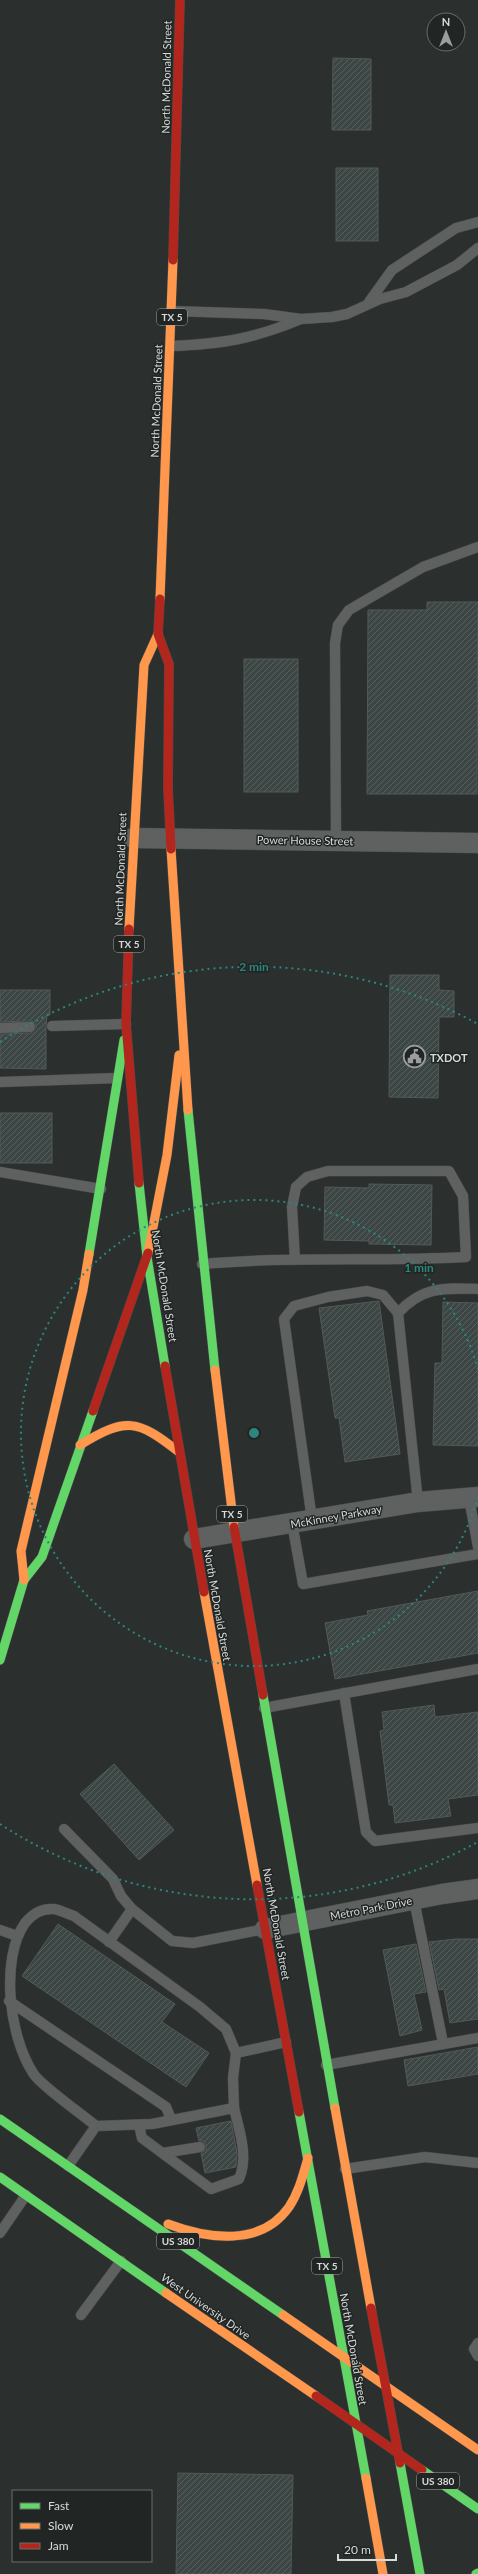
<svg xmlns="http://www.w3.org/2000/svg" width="478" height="2574" viewBox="0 0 478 2574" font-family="Lato,sans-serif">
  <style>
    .building { fill: url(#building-hatch); stroke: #545857 }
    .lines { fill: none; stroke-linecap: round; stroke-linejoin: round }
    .lane-casing { stroke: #474a49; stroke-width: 11 }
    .street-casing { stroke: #474a49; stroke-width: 21 }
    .fast-casing { stroke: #474a49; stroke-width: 10 }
    .slow-casing { stroke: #474a49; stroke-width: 10 }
    .jam-casing { stroke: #474a49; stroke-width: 10 }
    .lane { stroke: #5e6160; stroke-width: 10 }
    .street { stroke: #5e6160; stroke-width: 20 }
    .fast { stroke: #63d668; stroke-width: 9 }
    .slow { stroke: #ff974d; stroke-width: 9 }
    .jam { stroke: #b3261e; stroke-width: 9 }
    .ring { fill: none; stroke: #2d857e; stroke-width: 2; stroke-dasharray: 2 4 }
    .labels { text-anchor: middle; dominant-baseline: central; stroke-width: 3; stroke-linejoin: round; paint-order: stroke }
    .shield { fill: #212625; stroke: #a0a4a3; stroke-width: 1 }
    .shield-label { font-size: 10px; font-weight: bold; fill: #d6dad9 }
    .street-label { font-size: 11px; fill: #d6dad9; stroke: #212625 }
    .poi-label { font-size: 11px; font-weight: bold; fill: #d6dad9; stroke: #212625; text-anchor: start }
    .centre { fill: #2d857e; stroke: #212625; stroke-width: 2 }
    .ring-label { font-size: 12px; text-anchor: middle; font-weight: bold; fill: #2d857e; stroke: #212625; stroke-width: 3; stroke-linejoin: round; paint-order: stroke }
  </style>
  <defs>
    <pattern id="building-hatch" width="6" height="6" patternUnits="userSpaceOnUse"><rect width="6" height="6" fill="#3c4644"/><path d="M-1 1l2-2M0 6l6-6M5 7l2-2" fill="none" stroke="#57605e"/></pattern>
  </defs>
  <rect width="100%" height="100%" fill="#2b2f2e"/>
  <g class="building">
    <polygon points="333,58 371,59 371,130 332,130"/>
    <rect x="336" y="168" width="42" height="73"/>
    <polygon points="427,602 478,602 477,794 367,794 368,610 427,610"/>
    <rect x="244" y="659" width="54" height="133"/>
    <polygon points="390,975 439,975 439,990 454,991 454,1017 439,1017 438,1098 389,1097"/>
    <polygon points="0,990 50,990 50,1015 47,1015 46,1026 46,1069 0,1068 0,1034 31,1033 36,1027 35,1023 30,1021 0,1022"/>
    <rect x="0" y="1113" width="52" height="50"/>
    <polygon points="369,1184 432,1185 431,1245 369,1244 369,1241 324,1240 325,1187 369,1188"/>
    <polygon points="379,1301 400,1454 345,1462 339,1418 335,1418 319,1308"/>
    <polygon points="443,1302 478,1303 478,1446 433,1445 435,1363 442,1363"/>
    <polygon points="478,1591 478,1653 335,1679 325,1623 368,1615 367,1611"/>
    <polygon points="434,1705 435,1717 478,1712 478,1795 448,1799 451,1816 395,1823 393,1805 389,1805 380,1731 384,1730 382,1712"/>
    <polygon points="114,1764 174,1830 139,1860 80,1794"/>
    <polygon points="58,1924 175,2004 162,2022 209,2053 186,2087 22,1976"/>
    <polygon points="456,1939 478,1939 478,2019 450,2023 444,1989 439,1990 429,1942"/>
    <polygon points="416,1944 426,1992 414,1994 422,2030 400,2036 383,1950"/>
    <polygon points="478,2047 478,2074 408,2086 404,2060"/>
    <polygon points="231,2121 237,2153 236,2167 205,2173 201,2153 206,2150 206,2146 203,2141 199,2141 196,2128"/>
    <polygon points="178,2473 293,2475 291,2574 176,2574"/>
  </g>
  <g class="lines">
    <defs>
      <g id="lane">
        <polyline points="369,302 392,270 456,228 478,222"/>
        <polyline points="172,311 264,314 301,319 332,317 347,314 380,299 406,292 457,265 478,248"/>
        <path d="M171,346c51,-2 82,-7 130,-27"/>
        <polyline points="336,841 335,643 338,625 349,610 423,567 478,547"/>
        <polyline points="52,1026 126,1024"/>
        <polyline points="0,1028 30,1027"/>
        <polyline points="0,1082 117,1078"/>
        <polyline points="0,1172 101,1189"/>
        <path d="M202,1264c88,-8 176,-2 264,-7l-3,-61 -14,-25h-121l-21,6 -11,10 -4,20 3,53"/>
        <polyline points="469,1498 478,1547"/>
        <path d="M418,1502l-20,-189c25,-27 46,-25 80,-24"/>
        <polyline points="312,1520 284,1319 294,1306 328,1297 367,1291 383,1295 398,1313"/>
        <polyline points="292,1523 303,1584 478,1554"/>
        <polyline points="344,1693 366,1832 375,1841 478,1828"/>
        <polyline points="264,1708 478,1669"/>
        <polyline points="64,1829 113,1879 121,1896 132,1909 172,1941 193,1943 265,1929"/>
        <polyline points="414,1900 443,2043"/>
        <polyline points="0,1930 17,1936"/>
        <polyline points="109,1942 132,1909"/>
        <polyline points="9,2001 166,2107 171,2119"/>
        <polyline points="236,2053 286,2042"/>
        <polyline points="326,2065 478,2038"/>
        <path d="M139,2125l3,13 69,51 28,-10c10,-22 0,-49 -5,-71"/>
        <polyline points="163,2153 200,2147"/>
        <path d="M68,2166l28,-40 56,-2 82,-16 -1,-30 3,-25 -10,-24 -26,-22 -126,-91c-6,-2 -14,-6 -20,-7 -13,-1 -21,5 -29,14 -25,36 -16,113 8,150 7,12 50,42 63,53"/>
        <polyline points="345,2169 425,2157 478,2163"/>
        <polyline points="0,2233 26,2195"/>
        <polyline points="81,2315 121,2261"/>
        <polyline points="478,2343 474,2349 478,2356"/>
      </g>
      <g id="street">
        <polyline points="133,838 478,843"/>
        <polyline points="194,1539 418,1502 478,1497"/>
        <polyline points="265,1929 442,1894 478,1889"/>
      </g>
      <g id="fast">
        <polyline points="188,1110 215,1370"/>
        <polyline points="139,1183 147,1257 165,1366"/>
        <polyline points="89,1254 124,1040"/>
        <polyline points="0,1660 24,1580 42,1557 93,1411"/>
        <polyline points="263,1695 335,2108"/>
        <polyline points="299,2112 366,2478"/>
        <polyline points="0,2119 283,2315"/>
        <polyline points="0,2177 166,2293"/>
        <polyline points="400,2463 420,2574"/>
        <polyline points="422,2470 478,2509"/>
        <polyline points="476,2574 478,2573"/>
      </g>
      <g id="slow">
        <polyline points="160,599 173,260"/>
        <polyline points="171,849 188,1110"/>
        <polyline points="129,929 144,665 158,634"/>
        <polyline points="148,1253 167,1155 179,1055"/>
        <polyline points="215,1370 234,1527"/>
        <path d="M80,1445c46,-28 57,-26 99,7"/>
        <polyline points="24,1580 21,1551 83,1290 89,1254"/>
        <polyline points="204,1592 257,1885"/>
        <polyline points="335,2108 371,2308"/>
        <path d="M168,2224c40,15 93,23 121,-17 10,-15 14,-32 19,-49"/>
        <polyline points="166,2293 316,2396"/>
        <polyline points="283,2315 478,2450"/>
        <polyline points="366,2478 383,2574"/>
      </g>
      <g id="jam">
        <polyline points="173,260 180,0"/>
        <polyline points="160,599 158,634 169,664 168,788 171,849"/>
        <polyline points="129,929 126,1024 139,1183"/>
        <polyline points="165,1366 204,1592"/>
        <polyline points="93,1411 148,1253"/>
        <polyline points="234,1527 263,1695"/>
        <polyline points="257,1885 299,2112"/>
        <polyline points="371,2308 400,2463"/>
        <polyline points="316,2396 422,2470"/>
      </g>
    </defs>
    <use href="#lane" class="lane-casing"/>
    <use href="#street" class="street-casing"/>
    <use href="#fast" class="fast-casing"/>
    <use href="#slow" class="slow-casing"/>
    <use href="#jam" class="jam-casing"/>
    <use href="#lane" class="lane"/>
    <use href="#street" class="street"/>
    <use href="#fast" class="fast"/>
    <use href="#slow" class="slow"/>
    <use href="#jam" class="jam"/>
  </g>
  <g class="ring">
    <path d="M478 1497A233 233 0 1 1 478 1369"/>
    <path d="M476 1843A466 466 0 0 1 0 1824M0 1042A466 466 0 0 1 476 1023"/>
  </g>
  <defs>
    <symbol id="civic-ring" viewBox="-11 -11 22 22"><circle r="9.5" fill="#212625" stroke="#9a9e9d" stroke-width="1.5"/><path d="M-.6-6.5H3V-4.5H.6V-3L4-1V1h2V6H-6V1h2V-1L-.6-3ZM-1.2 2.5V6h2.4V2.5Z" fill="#9a9e9d"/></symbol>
  </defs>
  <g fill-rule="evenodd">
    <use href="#civic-ring" x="402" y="1044" width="25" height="25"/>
  </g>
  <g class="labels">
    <g class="shield">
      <rect x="157" y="309" width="30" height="16" rx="3"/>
      <rect x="114" y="936" width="30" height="16" rx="3"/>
      <rect x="217" y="1506" width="30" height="16" rx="3"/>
      <rect x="157" y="2233" width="42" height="16" rx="3"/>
      <rect x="312" y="2258" width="30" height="16" rx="3"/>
      <rect x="417" y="2473" width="42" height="16" rx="3"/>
    </g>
    <g class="shield-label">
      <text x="172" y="317">TX 5</text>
      <text x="129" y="944">TX 5</text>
      <text x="232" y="1514">TX 5</text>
      <text x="178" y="2241">US 380</text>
      <text x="327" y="2266">TX 5</text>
      <text x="438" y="2481">US 380</text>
    </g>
    <g class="street-label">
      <text transform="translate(166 77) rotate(-89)">North McDonald Street</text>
      <text transform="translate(156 401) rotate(-88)">North McDonald Street</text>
      <text transform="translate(305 840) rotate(1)">Power House Street</text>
      <text transform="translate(120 869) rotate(-88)">North McDonald Street</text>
      <text transform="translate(165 1286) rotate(81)">North McDonald Street</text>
      <text transform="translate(336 1516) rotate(-10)">McKinney Parkway</text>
      <text transform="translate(218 1605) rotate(80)">North McDonald Street</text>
      <text transform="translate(371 1908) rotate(-11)">Metro Park Drive</text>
      <text transform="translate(277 1924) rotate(80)">North McDonald Street</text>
      <text transform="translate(206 2306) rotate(35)">West University Drive</text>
      <text transform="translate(354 2349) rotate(80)">North McDonald Street</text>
    </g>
    <g class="poi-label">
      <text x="430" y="1057">TXDOT</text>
    </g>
  </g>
  <circle cx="254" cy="1433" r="6" class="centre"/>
  <g class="ring-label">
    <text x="254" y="971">2 min</text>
    <text x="419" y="1272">1 min</text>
  </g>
  <rect x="12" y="2490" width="140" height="72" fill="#212625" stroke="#696e6d"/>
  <rect x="20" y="2503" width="20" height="6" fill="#63d668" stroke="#696e6d"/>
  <text x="48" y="2510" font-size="12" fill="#d6dad9">Fast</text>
  <rect x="20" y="2523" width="20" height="6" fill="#ff974d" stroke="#696e6d"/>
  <text x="48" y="2530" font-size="12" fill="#d6dad9">Slow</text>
  <rect x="20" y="2543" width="20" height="6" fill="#b3261e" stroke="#696e6d"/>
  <text x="48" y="2550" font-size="12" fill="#d6dad9">Jam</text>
  <g transform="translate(446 32)"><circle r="19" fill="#212625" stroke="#696e6d"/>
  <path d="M0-3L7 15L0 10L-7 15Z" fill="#9a9e9d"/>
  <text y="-6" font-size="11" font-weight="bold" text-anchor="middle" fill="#d6dad9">N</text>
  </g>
  <path d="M338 2554v6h58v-6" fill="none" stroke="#d6dad9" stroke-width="2"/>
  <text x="344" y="2554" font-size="12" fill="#d6dad9" stroke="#212625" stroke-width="3" paint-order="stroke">20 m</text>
</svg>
